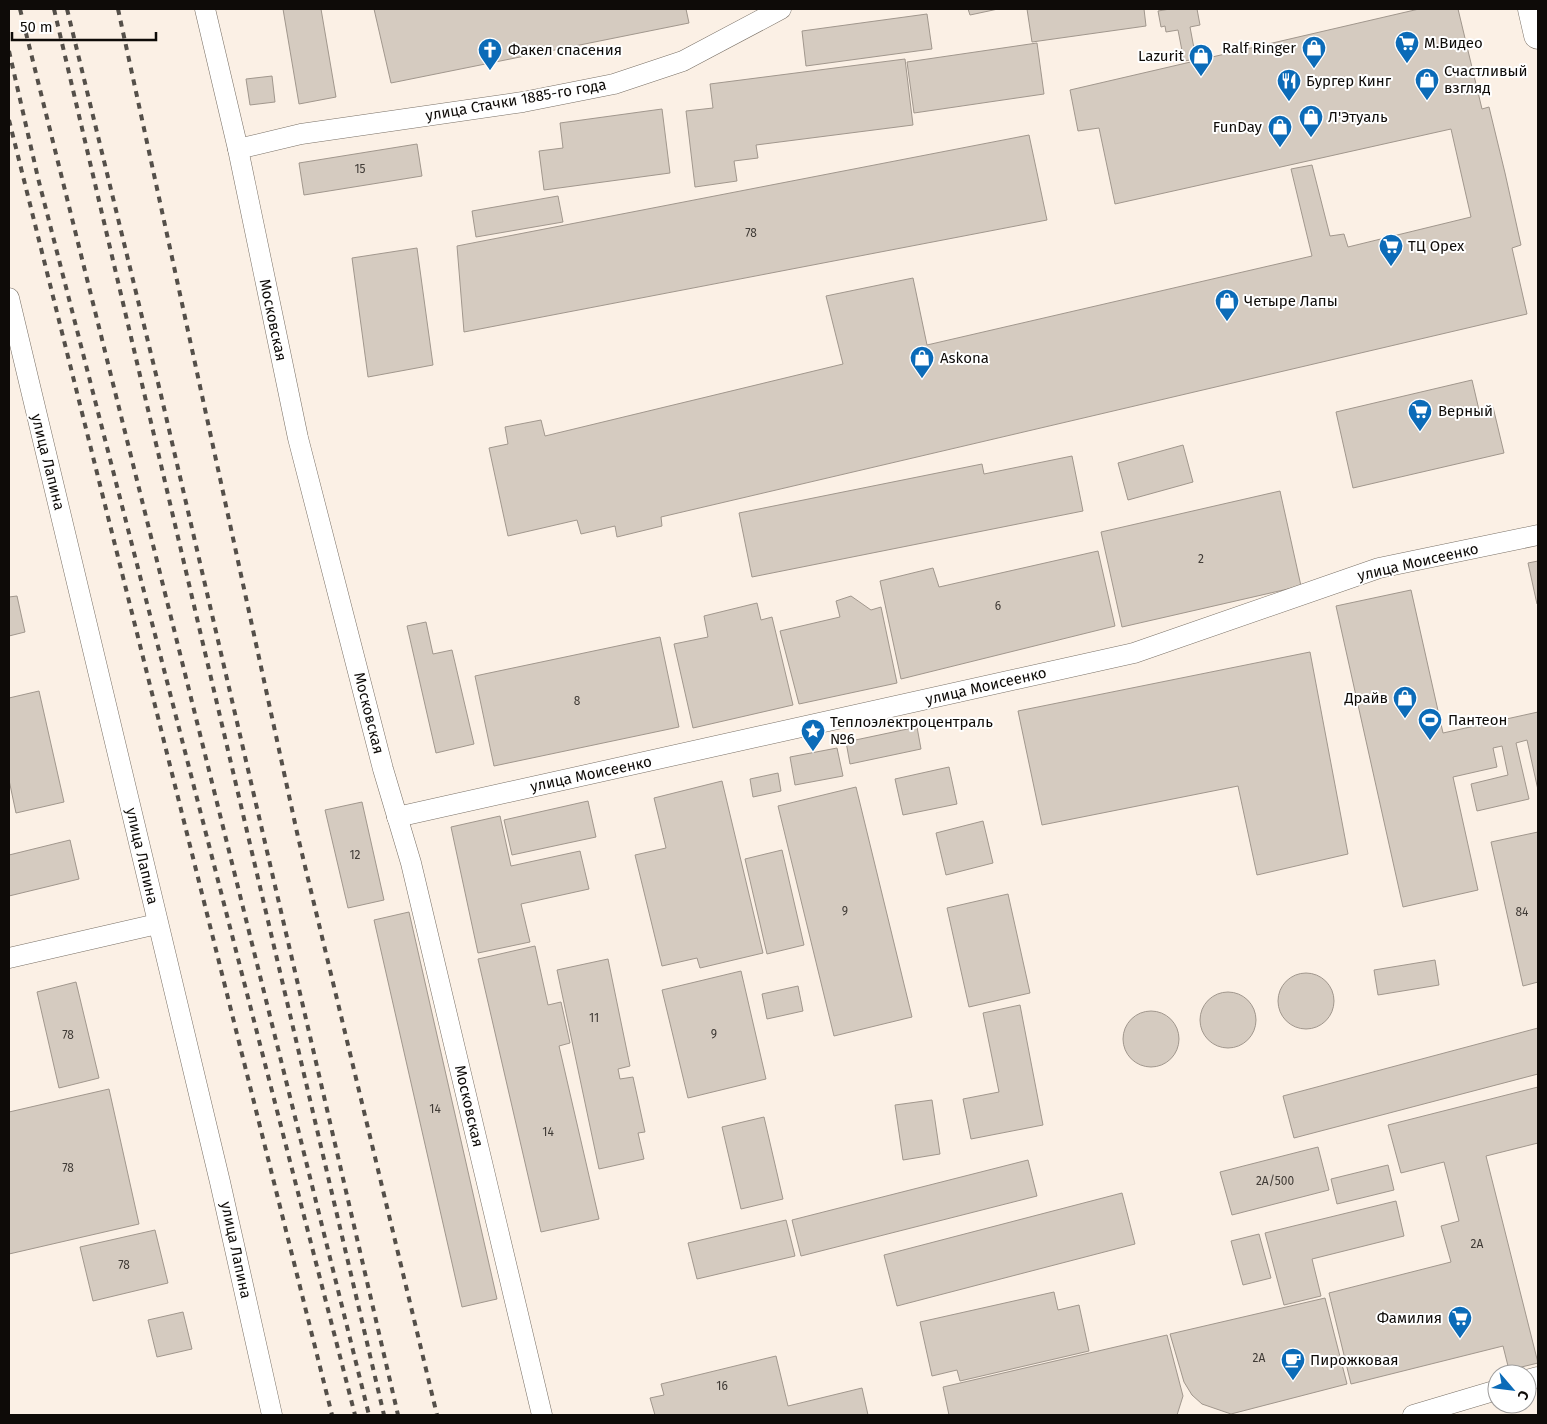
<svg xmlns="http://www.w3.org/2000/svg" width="1547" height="1424" viewBox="0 0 1547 1424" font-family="'Fira Sans',sans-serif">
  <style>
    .building { fill: #d5cbc0; stroke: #a1978d }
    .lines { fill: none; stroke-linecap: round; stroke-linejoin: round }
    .street-casing { stroke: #797066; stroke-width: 21 }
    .secondary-casing { stroke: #797066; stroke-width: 29 }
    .street { stroke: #fff; stroke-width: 20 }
    .secondary { stroke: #fff; stroke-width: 28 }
    .rail { stroke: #544f49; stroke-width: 4; stroke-dasharray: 6 6; stroke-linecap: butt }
    .labels { text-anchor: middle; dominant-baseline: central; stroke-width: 4; stroke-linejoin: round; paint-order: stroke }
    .number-label { font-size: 12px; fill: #403b36 }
    .poi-label { font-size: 15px; fill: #0e0b08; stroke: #fff; text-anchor: start }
    .street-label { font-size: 15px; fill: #0e0b08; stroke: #fff }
  </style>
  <rect width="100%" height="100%" fill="#fbf0e5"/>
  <g class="building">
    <polygon points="283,9 321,9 336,97 299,104"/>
    <polygon points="374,9 686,9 689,23 391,83"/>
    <polygon points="968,9 998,9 970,15"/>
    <polygon points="1027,9 1144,9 1146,26 1032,42"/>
    <polygon points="1170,9 1197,9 1200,25 1190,27 1196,59 1184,61 1178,30 1166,32 1165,26 1161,27 1158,11"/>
    <polygon points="1419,9 1458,9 1482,109 1489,107 1505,173 1521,245 1512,248 1527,314 661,517 662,526 617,537 615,526 581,534 577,520 508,536 489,448 508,444 505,427 541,420 545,436 843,364 826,296 913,278 927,345 1312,256 1291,169 1312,165 1330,236 1344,234 1348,247 1471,217 1451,129 1115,204 1099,128 1078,131 1070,90"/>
    <polygon points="927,14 932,49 806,66 802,31"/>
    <polygon points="1037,43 1044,94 914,113 907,62"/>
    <polygon points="905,59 913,125 756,145 758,158 734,161 737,181 695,187 686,111 713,108 710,84"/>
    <polygon points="272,76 275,102 250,105 246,79"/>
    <polygon points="662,109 670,173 544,190 539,151 563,148 560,123"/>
    <polygon points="1029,135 1047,220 464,332 457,246"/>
    <polygon points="417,144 422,176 304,195 299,163"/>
    <polygon points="558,196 563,222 476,237 472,211"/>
    <polygon points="417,248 433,365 368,377 352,258"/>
    <polygon points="1472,380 1479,410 1493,407 1504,453 1353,488 1336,412"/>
    <polygon points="1183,445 1193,482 1128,500 1118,463"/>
    <polygon points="1072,456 1083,511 752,577 739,513 982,464 984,474"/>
    <polygon points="1280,491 1301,586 1122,627 1101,532"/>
    <polygon points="1098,551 1115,626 901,679 880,581 933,568 939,587"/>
    <polygon points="1538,561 1538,603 1537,604 1528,563"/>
    <polygon points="1411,590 1443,733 1538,712 1538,790 1527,740 1516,743 1529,799 1477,811 1471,784 1508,775 1502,746 1493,748 1497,767 1453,777 1478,890 1403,907 1336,606"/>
    <polygon points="17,596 25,632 9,636 9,597"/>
    <polygon points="851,596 871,610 881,607 897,683 799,704 780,631 840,617 836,601"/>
    <polygon points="757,603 761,620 772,617 793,705 693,728 674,644 708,637 704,616"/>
    <polygon points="426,622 433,654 452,650 474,744 436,753 407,626"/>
    <polygon points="660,637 679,727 494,766 475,676"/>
    <polygon points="1310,652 1348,854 1257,875 1238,786 1042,825 1018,711"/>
    <polygon points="39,691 64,802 16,813 9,780 9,698"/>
    <polygon points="917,727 921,749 850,764 846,742"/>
    <polygon points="837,748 843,776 795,785 790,757"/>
    <polygon points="949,767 957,804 903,815 895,779"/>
    <polygon points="778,773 781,791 753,797 750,779"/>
    <polygon points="722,781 763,953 700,968 697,958 662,966 635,855 666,848 654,798"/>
    <polygon points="856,787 912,1017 834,1036 778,806"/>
    <polygon points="588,801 596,837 512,855 504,820"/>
    <polygon points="362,802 384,900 348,908 325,810"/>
    <polygon points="500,816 511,866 580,851 589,889 521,904 530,942 478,953 451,827"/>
    <polygon points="983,821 993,863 946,875 936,833"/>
    <polygon points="1538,832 1538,982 1523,986 1491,842"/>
    <polygon points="70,840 79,879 9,896 9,855"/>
    <polygon points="782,850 804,945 767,954 745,859"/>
    <polygon points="1008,894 1030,993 969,1007 947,908"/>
    <polygon points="409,912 497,1299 462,1307 374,920"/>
    <polygon points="535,946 548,1005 561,1002 570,1043 559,1046 599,1219 541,1232 478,959"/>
    <polygon points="608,959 630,1066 618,1069 620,1079 633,1077 645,1132 638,1133 644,1159 599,1169 557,970"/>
    <polygon points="1435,960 1439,985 1378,995 1374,970"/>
    <polygon points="741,971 766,1079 688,1098 662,990"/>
    <circle cx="1306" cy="1001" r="28"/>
    <polygon points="76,982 99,1078 59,1088 37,992"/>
    <polygon points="798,986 803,1011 767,1019 762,994"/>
    <circle cx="1228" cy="1020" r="28"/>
    <polygon points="1020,1005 1043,1125 971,1139 963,1099 999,1092 983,1013"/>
    <circle cx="1151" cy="1039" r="28"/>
    <polygon points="1538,1028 1538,1074 1294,1138 1283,1096"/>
    <polygon points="1538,1087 1538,1143 1486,1156 1538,1363 1509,1370 1503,1346 1351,1384 1329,1293 1451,1262 1441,1226 1459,1221 1444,1162 1401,1173 1388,1125"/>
    <polygon points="109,1089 139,1224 9,1254 9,1112"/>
    <polygon points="932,1100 940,1154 903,1160 895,1105"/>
    <polygon points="764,1117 783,1199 741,1209 722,1127"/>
    <polygon points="1318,1147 1329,1190 1232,1215 1220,1172"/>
    <polygon points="1028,1160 1037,1196 801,1256 792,1220"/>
    <polygon points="1388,1165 1394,1190 1337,1204 1331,1179"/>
    <polygon points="1122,1193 1135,1244 897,1306 884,1255"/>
    <polygon points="1396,1201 1404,1236 1312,1259 1321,1296 1284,1305 1265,1233"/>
    <polygon points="786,1220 795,1256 697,1279 688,1243"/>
    <polygon points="155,1230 168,1283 93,1301 80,1247"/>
    <polygon points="1259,1234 1271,1278 1243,1285 1231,1241"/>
    <polygon points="1054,1292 1058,1310 1079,1305 1089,1351 960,1381 957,1370 932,1376 920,1322"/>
    <polygon points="1325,1298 1347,1384 1231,1414 1202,1404 1192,1395 1184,1382 1170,1334"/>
    <polygon points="183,1312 192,1349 157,1357 148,1320"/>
    <polygon points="1167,1335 1183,1396 1177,1415 949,1415 943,1387"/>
    <polygon points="776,1356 788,1406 862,1388 868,1415 655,1415 650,1398 664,1395 661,1384"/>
  </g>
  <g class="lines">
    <defs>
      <g id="street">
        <polyline points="205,9 238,149 298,438 383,769 411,863 542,1415"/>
        <polyline points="238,149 301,134 523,102 614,84 683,61 781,9"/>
        <polyline points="9,298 220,1182 272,1415"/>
        <polyline points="397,817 1134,653 1379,568 1538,535"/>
        <polyline points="9,958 157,924"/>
        <polyline points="1527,1380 1538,1377"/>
        <polyline points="1413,1415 1497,1390"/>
      </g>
      <polyline id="secondary" points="1532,9 1538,35"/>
    </defs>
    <use href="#street" class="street-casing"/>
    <use href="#secondary" class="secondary-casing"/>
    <use href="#street" class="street"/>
    <use href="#secondary" class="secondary"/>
    <g class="rail">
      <polyline points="20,9 369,1415"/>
      <polyline points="54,9 384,1415"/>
      <polyline points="67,9 161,395 398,1415"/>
      <polyline points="118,9 298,837 437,1415"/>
      <polyline points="9,51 38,178 355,1415"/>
      <polyline points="9,120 332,1415"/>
    </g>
  </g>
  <defs>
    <symbol id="supermarket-pin" viewBox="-11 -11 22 30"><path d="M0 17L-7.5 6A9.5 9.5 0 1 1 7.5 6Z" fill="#0b6bb8" stroke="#fff"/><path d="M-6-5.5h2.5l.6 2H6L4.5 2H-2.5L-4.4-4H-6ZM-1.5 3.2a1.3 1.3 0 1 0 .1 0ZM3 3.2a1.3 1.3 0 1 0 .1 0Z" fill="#fff"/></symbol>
    <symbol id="shop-pin" viewBox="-11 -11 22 30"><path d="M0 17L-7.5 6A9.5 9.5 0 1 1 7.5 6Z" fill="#0b6bb8" stroke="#fff"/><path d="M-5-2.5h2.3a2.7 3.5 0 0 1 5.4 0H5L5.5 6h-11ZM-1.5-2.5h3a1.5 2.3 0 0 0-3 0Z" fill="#fff"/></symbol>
    <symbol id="church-pin" viewBox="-11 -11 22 30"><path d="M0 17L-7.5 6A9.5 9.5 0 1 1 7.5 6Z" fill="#0b6bb8" stroke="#fff"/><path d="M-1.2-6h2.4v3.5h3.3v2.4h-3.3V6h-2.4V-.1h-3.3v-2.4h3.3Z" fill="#fff"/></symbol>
    <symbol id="restaurant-pin" viewBox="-11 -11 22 30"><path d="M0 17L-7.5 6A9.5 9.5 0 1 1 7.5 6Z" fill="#0b6bb8" stroke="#fff"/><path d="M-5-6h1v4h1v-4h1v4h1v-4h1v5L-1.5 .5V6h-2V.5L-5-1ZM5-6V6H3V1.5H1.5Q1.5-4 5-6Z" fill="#fff"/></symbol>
    <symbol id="stadium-pin" viewBox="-11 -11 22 30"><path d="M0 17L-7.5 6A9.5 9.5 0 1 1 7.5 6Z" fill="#0b6bb8" stroke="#fff"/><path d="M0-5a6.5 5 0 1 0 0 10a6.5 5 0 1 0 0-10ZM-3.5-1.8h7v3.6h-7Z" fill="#fff"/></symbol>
    <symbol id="sight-pin" viewBox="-11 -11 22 30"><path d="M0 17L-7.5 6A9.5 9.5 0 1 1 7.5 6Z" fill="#0b6bb8" stroke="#fff"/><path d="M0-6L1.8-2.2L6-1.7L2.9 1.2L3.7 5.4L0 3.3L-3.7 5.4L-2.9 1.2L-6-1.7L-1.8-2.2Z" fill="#fff"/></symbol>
    <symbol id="cafe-pin" viewBox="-11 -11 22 30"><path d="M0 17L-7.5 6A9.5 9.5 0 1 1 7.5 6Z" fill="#0b6bb8" stroke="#fff"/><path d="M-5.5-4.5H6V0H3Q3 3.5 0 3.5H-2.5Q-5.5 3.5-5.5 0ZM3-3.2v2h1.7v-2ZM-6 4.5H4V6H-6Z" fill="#fff"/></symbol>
  </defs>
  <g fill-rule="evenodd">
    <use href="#supermarket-pin" x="1393" y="29" width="28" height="38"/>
    <use href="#shop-pin" x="1300" y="34" width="28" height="38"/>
    <use href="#church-pin" x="476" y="36" width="28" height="38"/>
    <use href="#shop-pin" x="1187" y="42" width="28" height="38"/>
    <use href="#shop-pin" x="1413" y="66" width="28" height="38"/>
    <use href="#restaurant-pin" x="1275" y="67" width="28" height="38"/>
    <use href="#shop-pin" x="1297" y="103" width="28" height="38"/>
    <use href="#shop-pin" x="1266" y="113" width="28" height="38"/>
    <use href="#supermarket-pin" x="1377" y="232" width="28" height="38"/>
    <use href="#shop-pin" x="1213" y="287" width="28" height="38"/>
    <use href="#shop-pin" x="908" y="344" width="28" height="38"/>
    <use href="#supermarket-pin" x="1406" y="397" width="28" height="38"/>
    <use href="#shop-pin" x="1391" y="684" width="28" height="38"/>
    <use href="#stadium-pin" x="1416" y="706" width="28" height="38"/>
    <use href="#sight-pin" x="799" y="717" width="28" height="38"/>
    <use href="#supermarket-pin" x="1446" y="1304" width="28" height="38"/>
    <use href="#cafe-pin" x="1279" y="1346" width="28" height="38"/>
  </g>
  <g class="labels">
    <g class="number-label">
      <text x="360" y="169">15</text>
      <text x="751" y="233">78</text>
      <text x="1201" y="559">2</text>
      <text x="998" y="606">6</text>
      <text x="577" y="701">8</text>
      <text x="355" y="855">12</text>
      <text x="845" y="911">9</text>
      <text x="1522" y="912">84</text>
      <text x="594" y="1018">11</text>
      <text x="714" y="1034">9</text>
      <text x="68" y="1035">78</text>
      <text x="435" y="1109">14</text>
      <text x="548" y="1132">14</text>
      <text x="68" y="1168">78</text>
      <text x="1275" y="1181">2А/500</text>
      <text x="1477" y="1244">2А</text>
      <text x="124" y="1265">78</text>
      <text x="1259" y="1358">2А</text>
      <text x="722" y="1386">16</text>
    </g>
    <g class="poi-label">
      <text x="1424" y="43">М.Видео</text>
      <text x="1296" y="48" text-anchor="end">Ralf Ringer</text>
      <text x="508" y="50">Факел спасения</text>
      <text x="1184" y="56" text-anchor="end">Lazurit</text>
      <text x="1444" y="71">Счастливый<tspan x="1444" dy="17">взгляд</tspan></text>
      <text x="1306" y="81">Бургер Кинг</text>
      <text x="1328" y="117">Л'Этуаль</text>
      <text x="1262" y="127" text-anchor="end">FunDay</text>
      <text x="1408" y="246">ТЦ Орех</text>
      <text x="1244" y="301">Четыре Лапы</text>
      <text x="940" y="358">Askona</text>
      <text x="1438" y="411">Верный</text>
      <text x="1388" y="698" text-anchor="end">Драйв</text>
      <text x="1448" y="720">Пантеон</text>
      <text x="830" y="722">Теплоэлектроцентраль<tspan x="830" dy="17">№6</tspan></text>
      <text x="1442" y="1318" text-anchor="end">Фамилия</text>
      <text x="1310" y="1360">Пирожковая</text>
    </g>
    <g class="street-label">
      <text transform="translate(516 100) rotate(-10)">улица Стачки 1885-го года</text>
      <text transform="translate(273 320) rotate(78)">Московская</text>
      <text transform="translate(48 462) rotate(76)">улица Лапина</text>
      <text transform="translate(1418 562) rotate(-13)">улица Моисеенко</text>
      <text transform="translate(986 686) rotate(-13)">улица Моисеенко</text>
      <text transform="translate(369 713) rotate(76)">Московская</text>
      <text transform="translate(591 774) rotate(-12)">улица Моисеенко</text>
      <text transform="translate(142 856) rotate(77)">улица Лапина</text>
      <text transform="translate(469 1106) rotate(77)">Московская</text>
      <text transform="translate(236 1250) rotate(78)">улица Лапина</text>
    </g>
  </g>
  <rect width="1547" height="1424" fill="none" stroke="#0e0b08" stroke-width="20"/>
  <g transform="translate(1512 1389) rotate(118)"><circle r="24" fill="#ffffff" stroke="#9f9d9c"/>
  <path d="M0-4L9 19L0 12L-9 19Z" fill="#0b6bb8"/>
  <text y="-8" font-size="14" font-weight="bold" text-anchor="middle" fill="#0e0b08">С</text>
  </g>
  <path d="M12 32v8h144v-8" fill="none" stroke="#0e0b08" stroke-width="2.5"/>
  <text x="20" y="32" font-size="15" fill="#0e0b08" stroke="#ffffff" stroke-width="4" paint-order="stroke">50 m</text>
</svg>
